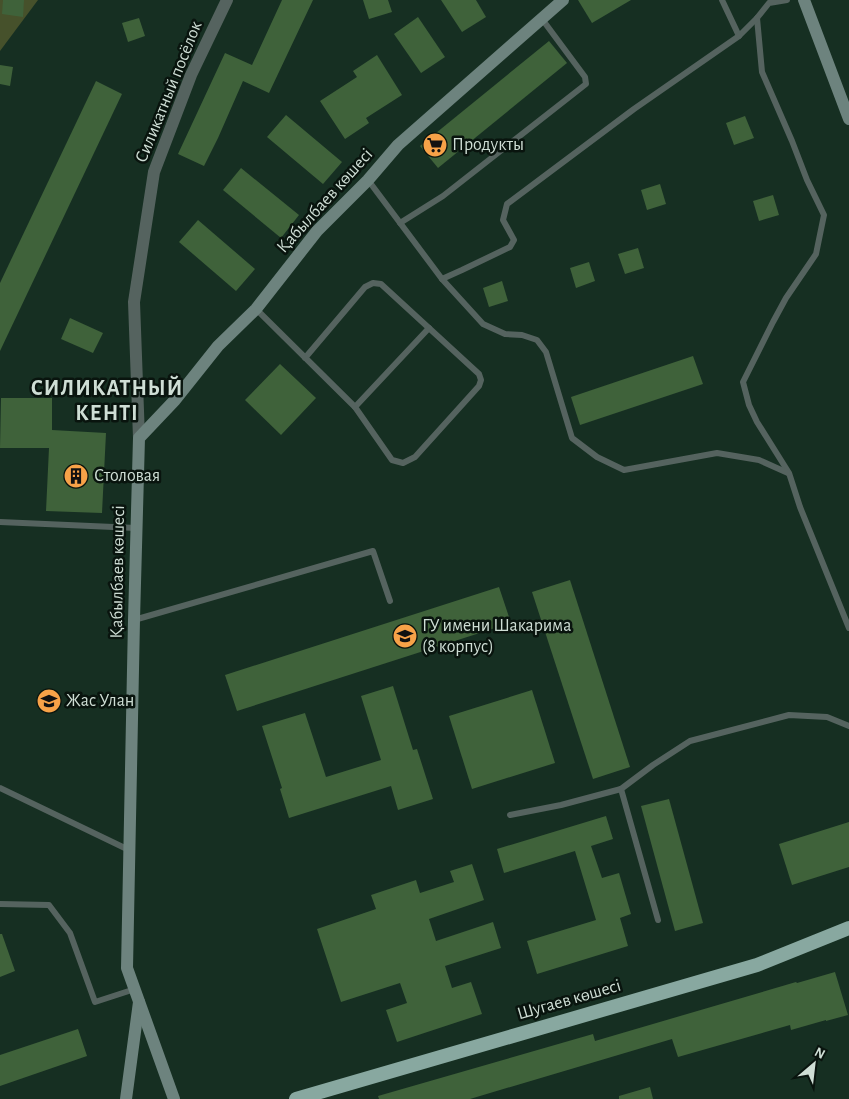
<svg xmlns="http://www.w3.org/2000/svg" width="849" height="1099" viewBox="0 0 849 1099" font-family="'Alegreya Sans',sans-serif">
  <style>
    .green { fill: #46512b }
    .building { fill: #3f623a }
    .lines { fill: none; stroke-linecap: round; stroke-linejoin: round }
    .service { stroke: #55635f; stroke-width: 6 }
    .minor { stroke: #55635f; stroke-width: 12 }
    .secondary { stroke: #6d837e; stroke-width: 12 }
    .trunk { stroke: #88a8a0; stroke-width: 14 }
    .labels { text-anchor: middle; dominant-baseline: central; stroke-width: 5; stroke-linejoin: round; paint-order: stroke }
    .street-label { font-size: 18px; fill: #cfded5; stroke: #09140e }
    .poi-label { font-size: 18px; fill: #cfded5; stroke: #09140e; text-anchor: start }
    .district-label { font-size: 22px; font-weight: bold; letter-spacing: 1px; fill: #cfded5; stroke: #09140e }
  </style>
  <rect width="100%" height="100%" fill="#162f22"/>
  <polygon class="green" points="0,0 38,0 0,51"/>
  <g class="building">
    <polygon points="3,0 24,0 23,17 2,14"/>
    <polygon points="282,0 313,0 269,93 243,81 218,138 204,166 178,154 225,53 252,65"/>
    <polygon points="363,0 388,0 392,12 369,19"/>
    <polygon points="441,0 476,0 486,17 462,32"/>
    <polygon points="578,0 631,0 592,23"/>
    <polygon points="418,17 445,57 421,73 394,34"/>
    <polygon points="139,18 145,36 128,42 122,23"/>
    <polygon points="549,41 567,63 438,168 420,146"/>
    <polygon points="377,55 402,95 366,118 369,123 345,139 320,101 357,77 353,71"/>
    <polygon points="0,65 13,67 10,86 0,84"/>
    <polygon points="96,81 122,94 0,351 0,283"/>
    <polygon points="286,115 342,162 323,184 267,137"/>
    <polygon points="745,116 754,138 734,145 726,123"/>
    <polygon points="241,168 299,215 281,238 223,190"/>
    <polygon points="660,184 666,204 647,210 641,190"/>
    <polygon points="773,195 779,215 759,221 753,201"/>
    <polygon points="198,220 255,269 236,291 179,242"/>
    <polygon points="638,248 644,268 625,274 618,254"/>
    <polygon points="589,262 595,281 576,288 570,268"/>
    <polygon points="502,281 508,301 489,307 483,288"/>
    <polygon points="70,318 103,333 93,353 61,339"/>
    <polygon points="693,356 703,384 580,425 571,397"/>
    <polygon points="280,364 316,398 281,435 245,400"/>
    <polygon points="1,398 52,398 52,430 106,433 102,513 46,511 49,448 0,448"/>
    <polygon points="570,580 630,767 593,779 532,592"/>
    <polygon points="499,587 511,623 237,711 225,675"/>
    <polygon points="393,686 413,750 417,749 433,799 398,810 391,786 289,818 280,789 282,788 262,726 305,713 326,777 381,760 361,696"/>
    <polygon points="532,690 555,763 472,789 449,716"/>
    <polygon points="669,799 703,923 675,931 641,806"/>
    <polygon points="606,816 613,839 591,846 602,878 619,873 631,914 620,918 628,946 537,974 527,941 596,920 575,851 504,873 497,849"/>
    <polygon points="849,822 849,867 792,885 779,844"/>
    <polygon points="472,864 484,900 429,919 436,941 493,922 501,948 445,966 452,988 471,982 482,1014 397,1042 386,1010 407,1003 400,983 341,1002 317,929 376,909 371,895 416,880 420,893 454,882 450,871"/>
    <polygon points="0,934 2,934 15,971 0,977"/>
    <polygon points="835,972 848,1015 826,1021 826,1020 791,1030 790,1025 678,1057 672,1039 470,1099 379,1099 378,1096 593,1034 595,1041 779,987 796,982 797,983"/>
    <polygon points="78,1029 87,1056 0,1086 0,1055"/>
    <polygon points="650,1087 653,1099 619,1099 619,1096"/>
  </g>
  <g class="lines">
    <g class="service">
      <polyline points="722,0 739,36"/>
      <polyline points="787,0 769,3 757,18 762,72 792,141 807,180 824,215 816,254 786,298 773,322 743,382 749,405 757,422 789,473 800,507 849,628"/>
      <polyline points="368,180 442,279 483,324 505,334 522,335 537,340 546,352 572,438 597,457 624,470 717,453 759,460 788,473"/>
      <polyline points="400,223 443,196 586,84 585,77 542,19"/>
      <polyline points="442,279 462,270 510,247 514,240 503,220 507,204 634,109 739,36 757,18"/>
      <polyline points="256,309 355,407 392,460 403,463 415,457 479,386 481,380 479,374 381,284 373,283 365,287 305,358"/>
      <polyline points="355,407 429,328"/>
      <polyline points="0,522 136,528"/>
      <polyline points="134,620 373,551 390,601"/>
      <polyline points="0,788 129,850"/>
      <polyline points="621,789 658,920"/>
      <polyline points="510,815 561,805 621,789 653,765 690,741 789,715 827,717 849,726"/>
      <polyline points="0,904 49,905 70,933 95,1002 135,989"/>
    </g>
    <polyline class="minor" points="139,438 134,302 154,172 191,75 227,0"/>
    <g class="secondary">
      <polyline points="804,0 849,119"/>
      <polyline points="126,1099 139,1002"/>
      <polyline points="174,1099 127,968 134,620 139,438 175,400 218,346 256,309 317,231 368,180 398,145 563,0"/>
    </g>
    <polyline class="trunk" points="296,1099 757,965 849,928"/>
  </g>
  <defs>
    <symbol id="supermarket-disc" viewBox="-11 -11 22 22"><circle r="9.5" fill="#f7a248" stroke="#09140e"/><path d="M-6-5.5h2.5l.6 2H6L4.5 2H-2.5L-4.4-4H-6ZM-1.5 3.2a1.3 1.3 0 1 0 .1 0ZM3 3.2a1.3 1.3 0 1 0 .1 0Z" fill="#111"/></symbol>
    <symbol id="building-disc" viewBox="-11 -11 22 22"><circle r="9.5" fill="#f7a248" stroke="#09140e"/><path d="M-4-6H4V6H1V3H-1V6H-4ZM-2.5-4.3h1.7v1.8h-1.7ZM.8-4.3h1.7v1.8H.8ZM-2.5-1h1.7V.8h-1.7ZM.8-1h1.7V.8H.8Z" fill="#111"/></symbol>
    <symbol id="school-disc" viewBox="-11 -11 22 22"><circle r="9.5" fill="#f7a248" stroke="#09140e"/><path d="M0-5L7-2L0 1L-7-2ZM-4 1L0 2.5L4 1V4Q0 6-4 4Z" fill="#111"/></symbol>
  </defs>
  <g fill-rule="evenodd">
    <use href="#supermarket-disc" x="421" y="131" width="28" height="28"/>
    <use href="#building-disc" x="62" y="462" width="28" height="28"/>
    <use href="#school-disc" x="391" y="622" width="28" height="28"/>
    <use href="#school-disc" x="35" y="687" width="28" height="28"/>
  </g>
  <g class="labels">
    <g class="street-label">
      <text transform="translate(169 92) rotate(-68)">Силикатный посёлок</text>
      <text transform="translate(325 201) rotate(-48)">Қабылбаев көшесі</text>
      <text transform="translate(118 572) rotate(-89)">Қабылбаев көшесі</text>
      <text transform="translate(569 1000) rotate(-16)">Шугаев көшесі</text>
    </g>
    <g class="poi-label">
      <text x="452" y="145">Продукты</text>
      <text x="94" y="476">Столовая</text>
      <text x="422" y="626">ГУ имени Шакарима<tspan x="422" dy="21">(8 корпус)</tspan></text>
      <text x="66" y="701">Жас Улан</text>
    </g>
    <g class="district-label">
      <text x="107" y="388">СИЛИКАТНЫЙ<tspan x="107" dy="25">КЕНТІ</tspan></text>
    </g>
  </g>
  <g transform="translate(814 1064) rotate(28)" stroke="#09140e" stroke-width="4" paint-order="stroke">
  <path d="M0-4L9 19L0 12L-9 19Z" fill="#cfded5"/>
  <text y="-8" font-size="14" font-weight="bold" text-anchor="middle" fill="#cfded5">N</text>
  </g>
</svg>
